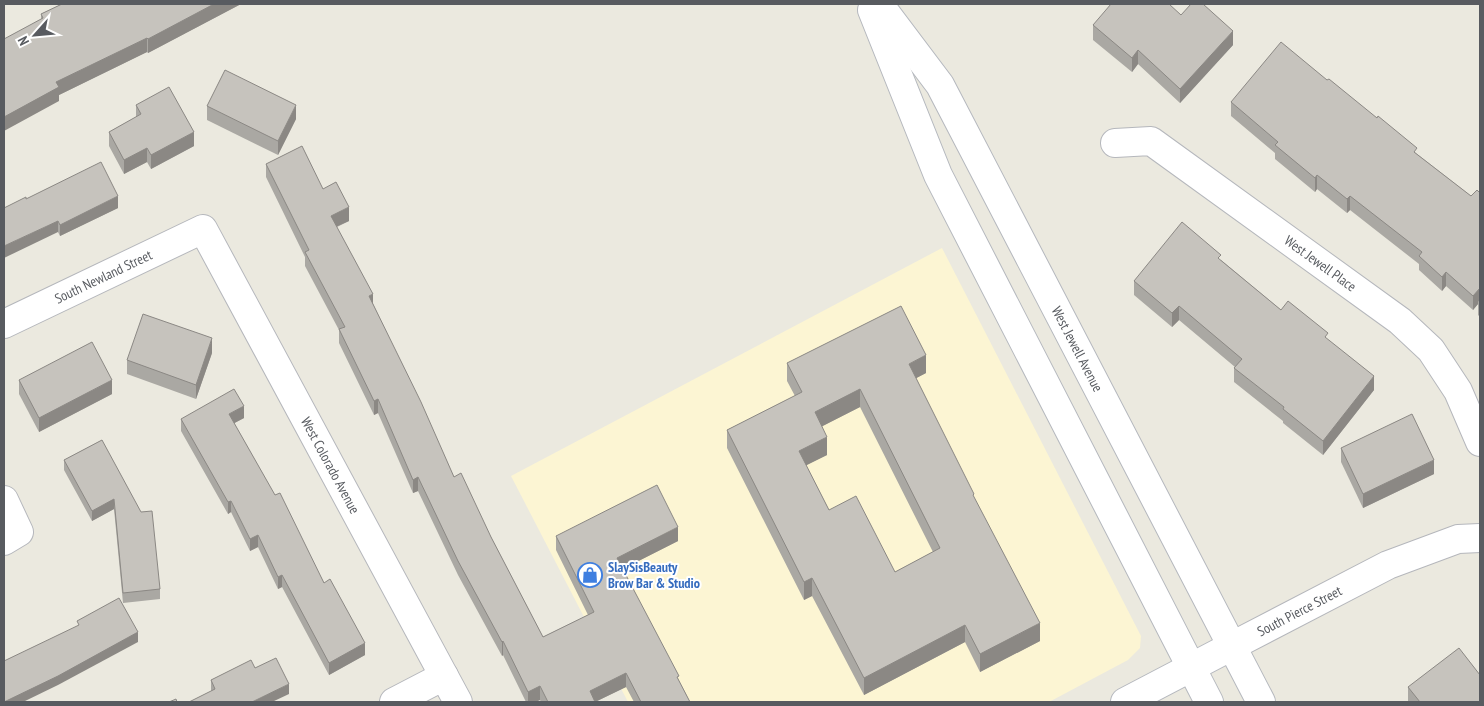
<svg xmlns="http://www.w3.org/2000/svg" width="1484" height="706" viewBox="0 0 1484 706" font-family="'PT Sans Narrow',sans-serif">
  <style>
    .commercial { fill: #fcf5d3 }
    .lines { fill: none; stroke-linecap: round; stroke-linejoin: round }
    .street-casing { stroke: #b5b7bc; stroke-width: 30 }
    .secondary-casing { stroke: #b5b8be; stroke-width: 30 }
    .street { stroke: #fff; stroke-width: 28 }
    .secondary { stroke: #fff; stroke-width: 28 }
    .wall { fill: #aaa8a3; fill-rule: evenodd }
    .shaded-wall { fill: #8b8884 }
    .building { fill: #c6c3bd; stroke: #8b8884; fill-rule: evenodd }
    .labels { text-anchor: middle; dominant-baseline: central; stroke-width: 4; stroke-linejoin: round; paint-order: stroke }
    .street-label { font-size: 14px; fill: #585b60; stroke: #fff }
    .shop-label { font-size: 14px; font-weight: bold; fill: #366cbe; stroke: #fff; text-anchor: start }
  </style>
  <rect width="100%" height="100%" fill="#ebe9df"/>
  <polygon class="commercial" points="942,248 1141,636 1140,648 1128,660 1049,702 628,702 511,476"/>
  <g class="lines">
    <defs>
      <g id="street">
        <path id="s1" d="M1115,143l36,-2 249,180 31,29 27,41 22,51"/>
        <path id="s2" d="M4,324l199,-95 255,473"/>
        <polyline points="4,500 19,532 4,541"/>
        <path id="s3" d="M1232,646l156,-81 70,-26 22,-1"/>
        <polyline points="394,702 444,676"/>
      </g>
      <g id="secondary">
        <path id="s4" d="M879,4l61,81 321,617"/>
        <polyline points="872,10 938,175 1209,702"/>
        <polyline points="1125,702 1232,646"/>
      </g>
    </defs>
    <use href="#street" class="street-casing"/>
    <use href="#secondary" class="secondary-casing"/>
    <use href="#street" class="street"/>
    <use href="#secondary" class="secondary"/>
  </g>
  <g class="wall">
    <polygon points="62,4 241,4 148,53 147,52 59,95 59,101 41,19 41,14"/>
    <polygon points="1181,15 1233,45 1180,103 1138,64 1132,72 1093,40 1093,25"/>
    <polygon points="1327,80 1417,154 1471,196 1480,193 1480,317 1478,315 1478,304 1473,310 1446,286 1442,291 1419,270 1419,264 1350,210 1347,213 1317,189 1315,192 1275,159 1275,153 1231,116 1231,102"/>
    <polygon points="136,105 194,146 151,169 147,162 124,174 109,146 109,132 136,117"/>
    <polygon points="207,106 296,119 278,155 207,120"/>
    <polygon points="266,164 323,189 349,221 337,227 454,477 491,537 543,637 588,615 556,550 556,536 678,541 622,569 690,702 634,702 626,687 595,702 541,702 540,700 535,702 526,702 503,655 502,656 458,575 418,491 413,493 378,413 374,415 339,343 339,330 305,266 305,257 266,177"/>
    <polygon points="26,199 118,208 60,236 58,232"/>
    <polygon points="1221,260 1281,310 1328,340 1374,390 1323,455 1283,423 1283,421 1234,382 1234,368 1235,367 1179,320 1172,327 1134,295 1134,281"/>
    <polygon points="212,353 196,399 127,374 127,360"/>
    <path d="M787,363l139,10 -10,5 58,120 66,143 -60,31 -15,-30 -101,53 -52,-99 -8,4 -77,-152v-18l68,-34 -8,-15zM860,407l73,145 -38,20 -66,-62 -23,-45 21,-10 -5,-29z"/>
    <polygon points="19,380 112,394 39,432 19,394"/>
    <polygon points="244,418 234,423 365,655 329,675 282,587 278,589 258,547 250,551 231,512 228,514 181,431 181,419"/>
    <polygon points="102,440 160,589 160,599 123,603 114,509 92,521 64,470 64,460"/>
    <polygon points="1341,448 1434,474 1363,508 1341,462"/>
    <polygon points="255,668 289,694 211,691 211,680"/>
    <polygon points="1408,687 1480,702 1409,702 1408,701"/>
  </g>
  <g class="shaded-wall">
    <polygon points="214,4 241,4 148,53 148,39"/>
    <polygon points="1233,31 1233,45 1180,103 1180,89"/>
    <polygon points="147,38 147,52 59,95 59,101 4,131 4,117 56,82"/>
    <polygon points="1138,50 1138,64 1132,72 1132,58"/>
    <polygon points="296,105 296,119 278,155 278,141"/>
    <polygon points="194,132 194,146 151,169 151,155"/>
    <polygon points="147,148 147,162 124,174 124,160"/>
    <polygon points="1317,175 1317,189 1315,192 1315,178"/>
    <polygon points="118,196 118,208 60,236 60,225"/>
    <polygon points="1350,196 1350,210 1347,213 1347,199"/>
    <polygon points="349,207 349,221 331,229 331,216"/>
    <polygon points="58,221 58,232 4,258 4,246"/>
    <polygon points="1446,272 1446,286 1442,291 1442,277"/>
    <polygon points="1480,288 1480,302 1478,301 1478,304 1473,310 1473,296"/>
    <polygon points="373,294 373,308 369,296"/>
    <polygon points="1179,306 1179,320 1172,327 1172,313"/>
    <polygon points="212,338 212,353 196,399 196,385"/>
    <polygon points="926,355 926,373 909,382 909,364"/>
    <polygon points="1374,376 1374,390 1323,455 1323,441"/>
    <polygon points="112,380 112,394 39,432 39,418"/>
    <polygon points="860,389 860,407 815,430 815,412"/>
    <polygon points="378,399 378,413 374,415 374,401"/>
    <polygon points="244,406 244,418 229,426 229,414"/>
    <polygon points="827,437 827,455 799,469 799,451"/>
    <polygon points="1434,460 1434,474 1363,508 1363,494"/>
    <polygon points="418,477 418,491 413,493 413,480"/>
    <polygon points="114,499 114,509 92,521 92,511"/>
    <polygon points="231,501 231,512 228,514 228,502"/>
    <polygon points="678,527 678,541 617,572 617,558"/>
    <polygon points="258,535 258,547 250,551 250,539"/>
    <polygon points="282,575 282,587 278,589 278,577"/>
    <polygon points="812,578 812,596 804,600 804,582"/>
    <polygon points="1040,623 1040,641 980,672 980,654"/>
    <polygon points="965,625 965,642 864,695 864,678"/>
    <polygon points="138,632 138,642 58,685 23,702 4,702"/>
    <polygon points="503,641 503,655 502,656 502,642"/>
    <polygon points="365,643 365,655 329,675 329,663"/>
    <polygon points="626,673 626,687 595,702 590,691"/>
    <polygon points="289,684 289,694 272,702 252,702"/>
    <polygon points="540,686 540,700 535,702 528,702 528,692"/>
  </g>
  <g class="building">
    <polygon points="62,4 214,4 148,39 147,38 56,82 59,87 4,117 4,39 43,18 41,14"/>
    <polygon points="1111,4 1169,4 1181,15 1191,4 1203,4 1233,31 1180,89 1138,50 1132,58 1093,25"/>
    <polygon points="1281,42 1327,80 1329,79 1377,118 1378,116 1417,148 1414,152 1471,196 1477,190 1480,193 1480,288 1473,296 1446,272 1442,277 1419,256 1422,252 1350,196 1347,199 1317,175 1315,178 1275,145 1278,142 1231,102"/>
    <polygon points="225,70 296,105 278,141 207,106"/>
    <polygon points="169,87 194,132 151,155 147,148 124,160 109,132 141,114 136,105"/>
    <polygon points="302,146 323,189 336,182 349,207 331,216 373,294 369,296 421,402 454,477 461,473 491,537 543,637 594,612 556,536 657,485 678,527 617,558 679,676 677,677 690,702 641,702 626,673 590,691 595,702 548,702 540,686 528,692 503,641 502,642 458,561 418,477 413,480 378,399 374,401 339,329 345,327 305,252 309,250 266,164"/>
    <polygon points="101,162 118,196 60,225 58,221 4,246 4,208 26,197 26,199"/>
    <polygon points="1182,222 1221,255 1218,258 1281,310 1288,301 1328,333 1325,337 1374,376 1323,441 1283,409 1284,407 1234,368 1242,359 1179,306 1172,313 1134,281"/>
    <path d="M901,306l25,49 -17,9 65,130 -1,1 67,128 -60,31 -15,-29 -101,53 -52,-100 -8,4 -77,-152 75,-38 -15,-29zM860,389l80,159 -45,24 -39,-76 -27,14 -30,-59 28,-14 -12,-25z"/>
    <polygon points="143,314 212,338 196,385 127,360"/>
    <polygon points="92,342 112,380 39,418 19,380"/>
    <polygon points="234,389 244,406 229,414 275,495 280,493 324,583 330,579 365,643 329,663 282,575 278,577 258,535 250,539 231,501 228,502 181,419"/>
    <polygon points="1412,414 1434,460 1363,494 1341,448"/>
    <polygon points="102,440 141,512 152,511 160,589 123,593 114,499 92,511 64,460"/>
    <polygon points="119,598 138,632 58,676 4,702 4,661 79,625 77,621"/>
    <polygon points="1459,648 1480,675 1480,702 1420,702 1408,687"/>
    <polygon points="276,658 289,684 252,702 189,702 215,689 211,680 251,660 255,668"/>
    <polygon points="176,699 177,702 169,702"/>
  </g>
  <defs>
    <symbol id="shop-ring" viewBox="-11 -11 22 22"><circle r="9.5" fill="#fff" stroke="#3f7fe0" stroke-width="1.5"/><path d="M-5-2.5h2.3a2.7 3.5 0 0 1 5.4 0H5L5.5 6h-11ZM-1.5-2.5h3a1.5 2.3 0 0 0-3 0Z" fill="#3f7fe0"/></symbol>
  </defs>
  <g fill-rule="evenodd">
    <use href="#shop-ring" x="576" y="561" width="28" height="28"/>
  </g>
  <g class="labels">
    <g class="street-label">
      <text stroke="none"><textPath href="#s1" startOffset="245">West Jewell Place</textPath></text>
      <text stroke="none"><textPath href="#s2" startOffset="110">South Newland Street</textPath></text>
      <text stroke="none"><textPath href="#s4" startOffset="399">West Jewell Avenue</textPath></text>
      <text stroke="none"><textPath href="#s2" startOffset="489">West Colorado Avenue</textPath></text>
      <text stroke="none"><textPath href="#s3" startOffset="76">South Pierce Street</textPath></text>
    </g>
    <g class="shop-label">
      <text x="608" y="567">SlaySisBeauty<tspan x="608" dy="16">Brow Bar &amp; Studio</tspan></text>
    </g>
  </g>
  <rect width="1484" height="706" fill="none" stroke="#585b60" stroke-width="10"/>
  <g transform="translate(35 35) rotate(243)" stroke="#ffffff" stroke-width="4" paint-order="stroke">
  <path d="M0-4L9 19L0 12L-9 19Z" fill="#585b60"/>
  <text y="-8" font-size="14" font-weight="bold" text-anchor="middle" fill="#585b60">N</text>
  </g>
</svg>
